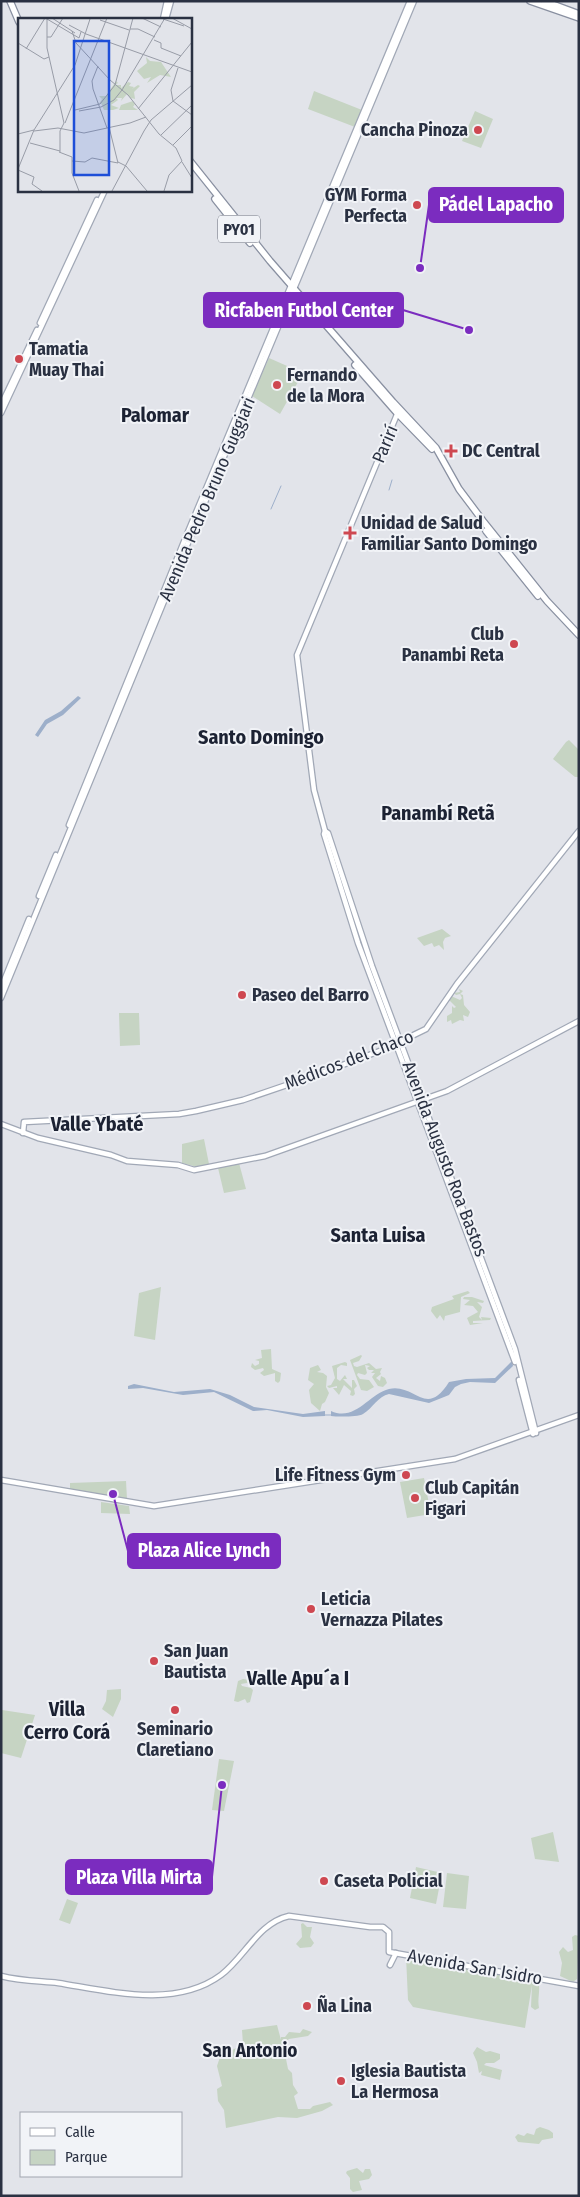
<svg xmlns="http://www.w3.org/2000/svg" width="580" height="2197" viewBox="0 0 580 2197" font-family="'Fira Sans Condensed',sans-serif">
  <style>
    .green { fill: #c6d4c3 }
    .water { fill: #9dafca }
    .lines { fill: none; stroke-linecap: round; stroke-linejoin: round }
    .stream { stroke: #9dafca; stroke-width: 1 }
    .major-casing { stroke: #a1a8b6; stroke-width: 7 }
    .highway-casing { stroke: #8990a1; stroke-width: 8 }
    .major { stroke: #fff; stroke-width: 4.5 }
    .highway { stroke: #fff; stroke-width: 5.5 }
    .poi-dot { fill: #ce4851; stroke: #f1f3f7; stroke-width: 2 }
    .labels { text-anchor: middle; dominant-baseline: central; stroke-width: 4; stroke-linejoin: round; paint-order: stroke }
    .shield { fill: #f1f3f7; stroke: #666b78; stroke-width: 1 }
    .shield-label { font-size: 16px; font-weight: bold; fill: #2a3142 }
    .poi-label { font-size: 18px; font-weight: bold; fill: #2a3142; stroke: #f1f3f7; text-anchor: start }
    .street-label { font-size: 18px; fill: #2a3142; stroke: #f1f3f7 }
    .neighbourhood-label { font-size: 19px; font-weight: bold; fill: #1c2233; stroke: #f1f3f7 }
    .quarter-label { font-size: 20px; font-weight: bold; fill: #1c2233; stroke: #f1f3f7 }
    .inset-road { fill: none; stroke: #989ca7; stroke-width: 1 }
    .view { fill: #1d4ed8; fill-opacity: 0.15; stroke: #1d4ed8; stroke-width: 2.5 }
    .inset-edge { fill: none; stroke: #2a3142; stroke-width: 2.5 }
    .leader { fill: none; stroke: #7b2cbf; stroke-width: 2 }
    .callout-dot { fill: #7b2cbf; stroke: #f1f3f7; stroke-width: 2 }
    .callout { fill: #7b2cbf; stroke: #7b2cbf; stroke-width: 2 }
    .callout-label { font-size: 19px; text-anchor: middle; font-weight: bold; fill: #fff }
  </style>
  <rect width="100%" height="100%" fill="#e2e4ea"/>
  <g class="green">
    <polygon points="314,91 362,110 355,127 308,109"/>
    <polygon points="475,111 493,119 481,148 462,141"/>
    <polygon points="269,358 303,373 280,414 252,396"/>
    <polygon points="569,740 579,750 578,777 575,777 553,759 566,742"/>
    <polygon points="442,929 451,936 445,938 443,942 444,950 439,945 434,947 432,943 424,946 417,938"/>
    <polygon points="459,989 463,991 460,994 463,995 464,1005 470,1012 468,1017 463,1015 464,1021 460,1020 452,1024 451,1020 447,1022 447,1016 452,1013 452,1006 454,1008 456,1007 448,999 451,996 460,1000 462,998 460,994 456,995 454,993 460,992"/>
    <polygon points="119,1013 139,1013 140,1045 120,1046"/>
    <polygon points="204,1139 209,1164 197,1167 182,1163 182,1144"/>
    <polygon points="239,1163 246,1189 224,1193 218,1168"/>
    <polygon points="161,1287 155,1340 134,1336 139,1293"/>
    <polygon points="468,1291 470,1293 461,1297 460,1312 445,1316 444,1321 440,1315 437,1319 431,1311 432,1307 454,1299 452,1296"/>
    <polygon points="464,1297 472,1297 484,1301 483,1303 477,1302 482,1307 479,1317 482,1320 481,1317 491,1318 490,1320 473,1321 473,1323 483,1323 470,1325 467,1318 478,1312 473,1306 464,1305 470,1300 463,1299"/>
    <polygon points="271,1349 272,1369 281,1373 280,1381 278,1383 275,1381 275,1373 264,1376 260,1373 264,1370 263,1368 255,1370 251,1367 252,1363 255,1366 259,1364 259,1361 255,1360 262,1358 261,1350"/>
    <polygon points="361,1355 362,1356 359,1361 353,1363 354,1366 357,1367 369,1363 376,1369 382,1368 380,1372 381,1374 376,1378 380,1381 381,1376 385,1378 387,1383 383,1387 378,1386 372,1377 375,1373 371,1373 374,1370 369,1370 367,1368 370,1366 365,1365 367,1373 365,1375 358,1373 357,1375 360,1379 369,1380 374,1387 367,1391 361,1390 350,1360"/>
    <polygon points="345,1362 347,1363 347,1366 341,1365 337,1368 337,1379 340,1381 345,1375 347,1379 343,1379 352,1388 352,1380 354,1380 357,1386 354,1389 355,1394 353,1396 350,1395 351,1391 344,1385 339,1395 333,1388 337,1388 337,1386 329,1388 327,1386 331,1385 335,1378 332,1366"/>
    <polygon points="318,1365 321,1370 317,1372 323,1373 327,1376 326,1387 329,1393 325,1402 322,1404 320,1411 311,1403 309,1390 314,1384 308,1380 310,1368"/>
    <polygon points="424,1478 431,1514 407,1518 400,1482"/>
    <polygon points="126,1481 127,1499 70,1490 70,1483"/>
    <polygon points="101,1502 129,1506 130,1514 101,1513"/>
    <polygon points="243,1679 256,1681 255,1686 252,1687 247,1683 241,1684 242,1686 251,1688 253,1690 250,1702 247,1703 245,1699 238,1702 234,1701 238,1681"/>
    <polygon points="121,1689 121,1699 113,1717 102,1709 106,1701 107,1690"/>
    <polygon points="2,1710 35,1715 21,1758 1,1753"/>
    <polygon points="219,1759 234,1761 224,1811 212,1810"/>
    <polygon points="553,1832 559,1862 535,1859 531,1838"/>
    <polygon points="416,1867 442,1873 436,1904 410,1898"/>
    <polygon points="447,1873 469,1876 466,1909 443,1907"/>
    <polygon points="67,1899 78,1903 70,1924 59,1920"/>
    <polygon points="303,1923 307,1927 312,1927 310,1937 314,1943 311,1947 300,1948 296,1944 302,1937 301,1924"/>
    <polygon points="575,1935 579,1936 577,1979 573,1982 560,1976 562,1963 559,1952 563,1947 568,1952 573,1950 572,1937"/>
    <path d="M406,1956l127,24 -1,4 6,-4c3,10 -1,18 1,28l-4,2 -4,-3 1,-22 -7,43 -112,-21 -5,-7z"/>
    <polygon points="277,2025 281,2040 281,2037 285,2037 289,2032 300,2033 303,2029 312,2032 308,2036 289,2039 283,2044 288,2069 292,2073 293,2085 298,2093 294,2096 298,2109 310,2109 313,2106 330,2102 333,2105 322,2111 297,2118 278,2117 226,2128 224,2110 218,2101 217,2089 222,2086 217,2066 220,2057 243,2044 242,2030"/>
    <polygon points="477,2047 486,2052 490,2051 500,2054 500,2059 494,2063 486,2063 484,2065 502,2070 500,2080 481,2075 482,2071 479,2073 477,2062 473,2053"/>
    <polygon points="540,2127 549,2130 553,2133 553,2138 542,2140 539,2144 518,2142 515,2137 518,2134 524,2136 527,2133 534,2135 536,2129"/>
    <polygon points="357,2168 363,2173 365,2169 370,2169 372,2175 369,2179 359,2181 362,2190 353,2192 350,2189 350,2178 346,2173 347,2171"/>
  </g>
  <g class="water">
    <polygon points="78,696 81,698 63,715 47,724 38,737 35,735 45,720 61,711"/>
    <path d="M512,1361l1,5 -18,17 -25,-1 -9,2 -6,3 -6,8 -20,8 -40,-9c-11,2 -16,14 -26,20 -5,3 -25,3 -32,2v-5c24,11 38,-17 58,-22 26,-6 37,30 60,-7l17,-3 29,-1z"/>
    <polygon points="134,1384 174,1392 210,1389 230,1395 254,1407 303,1414 325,1411 325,1416 303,1417 267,1410 253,1411 214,1392 183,1395 143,1388 128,1389 128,1386"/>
  </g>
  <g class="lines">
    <g class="stream">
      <polyline points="389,490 392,480"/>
      <polyline points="271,509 281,486"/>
      <polyline points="324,1415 332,1415"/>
    </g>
    <defs>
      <g id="major">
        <polyline points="163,19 167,1"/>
        <polyline points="166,19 171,1"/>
        <polyline points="40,323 97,200"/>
        <polyline points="1,405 37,330"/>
        <polyline points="398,412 297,655 314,790 325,831 328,833 372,966 515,1349 536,1433"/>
        <polyline points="1,413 105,190"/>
        <polyline points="69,825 185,539 410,1"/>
        <polyline points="325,831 324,834 358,943 515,1362"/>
        <polyline points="39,896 56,855"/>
        <polyline points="1,988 29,919"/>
        <polyline points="1,998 190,538 414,1"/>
        <polyline points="1,1124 38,1138 111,1155 127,1161 178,1165 194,1170 265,1156 447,1091 579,1021"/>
        <polyline points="23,1133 24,1122 179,1114 196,1111 243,1100 316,1075 385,1049 426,1029 457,984 579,831"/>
        <polyline points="519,1380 533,1434"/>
        <polyline points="1,1480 154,1506 455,1459 579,1415"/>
        <polyline points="390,1965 396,1953"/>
        <path d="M1,1976c19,5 38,5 57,7 51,8 117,26 163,-8 24,-18 37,-52 68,-59l81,11h13l6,5v20l190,34"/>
      </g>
      <g id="highway">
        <polyline points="10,1 19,22"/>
        <polyline points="530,1 579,18"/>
        <polyline points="544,1 579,14"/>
        <polyline points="190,161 270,261 393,402 436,448 459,489 483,521 547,601 579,635"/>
        <polyline points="215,199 250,243"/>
        <polyline points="355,365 397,413 432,449"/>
        <polyline points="486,531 538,596"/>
      </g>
    </defs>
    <use href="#major" class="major-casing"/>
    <use href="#highway" class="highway-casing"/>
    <use href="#major" class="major"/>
    <use href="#highway" class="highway"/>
  </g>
  <g class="poi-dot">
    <circle cx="478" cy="130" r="5"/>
    <circle cx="417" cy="205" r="5"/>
    <circle cx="19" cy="359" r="5"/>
    <circle cx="277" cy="385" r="5"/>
    <path d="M448.5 443.5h5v5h5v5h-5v5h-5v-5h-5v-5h5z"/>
    <path d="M347.5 525.5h5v5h5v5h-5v5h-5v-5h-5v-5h5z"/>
    <circle cx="514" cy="644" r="5"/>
    <circle cx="242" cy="995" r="5"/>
    <circle cx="406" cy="1475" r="5"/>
    <circle cx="415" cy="1498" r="5"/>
    <circle cx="311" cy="1609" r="5"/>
    <circle cx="154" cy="1661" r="5"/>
    <circle cx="175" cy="1710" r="5"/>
    <circle cx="324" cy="1881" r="5"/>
    <circle cx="307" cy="2006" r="5"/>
    <circle cx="341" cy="2081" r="5"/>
  </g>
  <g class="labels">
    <rect class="shield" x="218" y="215.5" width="42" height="27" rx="4"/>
    <g class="shield-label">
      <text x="239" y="229">PY01</text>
    </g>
    <g class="poi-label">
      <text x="468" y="130" text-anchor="end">Cancha Pinoza</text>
      <text x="407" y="195" text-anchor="end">GYM Forma<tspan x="407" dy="21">Perfecta</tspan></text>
      <text x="29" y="349">Tamatia<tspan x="29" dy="21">Muay Thai</tspan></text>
      <text x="287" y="375">Fernando<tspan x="287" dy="21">de la Mora</tspan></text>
      <text x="462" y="451">DC Central</text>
      <text x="361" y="523">Unidad de Salud<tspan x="361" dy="21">Familiar Santo Domingo</tspan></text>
      <text x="504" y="634" text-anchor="end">Club<tspan x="504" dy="21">Panambi Reta</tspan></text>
      <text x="252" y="995">Paseo del Barro</text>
      <text x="396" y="1475" text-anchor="end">Life Fitness Gym</text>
      <text x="425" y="1488">Club Capitán<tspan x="425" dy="21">Figari</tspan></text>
      <text x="321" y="1599">Leticia<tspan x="321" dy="21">Vernazza Pilates</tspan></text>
      <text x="164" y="1651">San Juan<tspan x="164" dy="21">Bautista</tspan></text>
      <text x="175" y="1729" text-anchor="middle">Seminario<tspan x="175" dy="21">Claretiano</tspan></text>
      <text x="334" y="1881">Caseta Policial</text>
      <text x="317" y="2006">Ña Lina</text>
      <text x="351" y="2071">Iglesia Bautista<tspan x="351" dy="21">La Hermosa</tspan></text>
    </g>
    <g class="street-label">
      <text transform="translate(385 444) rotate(-67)">Parirí</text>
      <text transform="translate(207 499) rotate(-67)">Avenida Pedro Bruno Guggiari</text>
      <text transform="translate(349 1060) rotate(-21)">Médicos del Chaco</text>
      <text transform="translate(445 1159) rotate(69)">Avenida Augusto Roa Bastos</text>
      <text transform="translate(475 1967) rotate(10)">Avenida San Isidro</text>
    </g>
    <g class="neighbourhood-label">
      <text x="250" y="2050">San Antonio</text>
    </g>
    <g class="quarter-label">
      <text x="155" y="415">Palomar</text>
      <text x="261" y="737">Santo Domingo</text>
      <text x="438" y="813">Panambí Retã</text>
      <text x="97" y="1124">Valle Ybaté</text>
      <text x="378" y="1235">Santa Luisa</text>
      <text x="298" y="1678">Valle Apu´a I</text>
      <text x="67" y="1709">Villa<tspan x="67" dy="23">Cerro Corá</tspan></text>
    </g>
  </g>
  <g transform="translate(18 18)">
    <rect width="174" height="174" fill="#e2e4ea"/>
    <path d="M128,39l4,4 11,1 10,15 -11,-2 -13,8 4,-6 -7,2 -7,-8 10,-8zM98,63l2,2 -3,2h6v3l7,-6 3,1 -2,3 5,1 -2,2 6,-4 2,1 -6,6 1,7 -4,-1 5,8 -1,-2 -2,3 5,3h-19l2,-5 12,-4 -6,-7 -6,7 1,-3h-6l2,2 -7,5 8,3 -6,2h-9l-3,-7 -3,1 -1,-3 2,3 3,-5 -3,-3h7z" fill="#c6d4c3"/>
    <path class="inset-road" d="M29,0v30l17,75 -4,8v21M34,0l23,15M124,0l19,9M154,0l20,11M29,1l32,19 2,-6M145,1l21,7M82,2l29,10M51,7l17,9M112,11h8l17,8M54,13l4,12 34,37 18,15 31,39 17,14 6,13M68,16l106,38M29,19h4l12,-19M136,22l7,3v5l20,8M0,25l26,16 5,-2M8,31l19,-31M80,48l-6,15 1,8 14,39M104,72l43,-72M155,83l-2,-11 7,-22M155,83l19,14M120,91l54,-67M57,92l25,-6 15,-19 18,-67M61,93l22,-4 13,-7 8,-10M47,105l42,-105M16,113l24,-3 26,5 46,-10 16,-6M126,113l7,-11 41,-35M0,116l16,-4M143,117l31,-30M12,125l30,8M155,127l19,-19M41,134l13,5v16l7,18M54,143l13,1 7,-4 26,5 -9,-36M100,144l8,4 21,25M164,144l10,16M0,151l16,-39 41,-65 15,-46M0,152l16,7 -2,7 10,7M94,173l32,-60M146,173l5,-16 13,-14"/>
    <path class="view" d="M56,23h35v134h-35z"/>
    <rect width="174" height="174" class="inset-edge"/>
  </g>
  <path class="leader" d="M420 268L429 205M469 330L403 310M113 1494L128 1551M222 1785L212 1877"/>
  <g class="callout-dot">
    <circle cx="420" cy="268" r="5"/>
    <circle cx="469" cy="330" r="5"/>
    <circle cx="113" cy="1494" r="5"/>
    <circle cx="222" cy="1785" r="5"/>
  </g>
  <g class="callout">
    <rect x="429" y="188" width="134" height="34" rx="5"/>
    <rect x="204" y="293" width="199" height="34" rx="5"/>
    <rect x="128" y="1534" width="152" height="34" rx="5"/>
    <rect x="66" y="1860" width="146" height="34" rx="5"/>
  </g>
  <g class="callout-label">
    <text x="496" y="211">Pádel Lapacho</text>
    <text x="304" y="317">Ricfaben Futbol Center</text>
    <text x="204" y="1557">Plaza Alice Lynch</text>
    <text x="139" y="1884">Plaza Villa Mirta</text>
  </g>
  <rect width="580" height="2197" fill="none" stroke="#2a3142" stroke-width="5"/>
  <rect x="20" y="2112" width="162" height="65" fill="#f1f3f7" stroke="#a1a5af"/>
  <rect x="30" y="2128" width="25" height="8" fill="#ffffff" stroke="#a1a5af"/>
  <text x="65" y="2137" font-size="15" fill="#2a3142">Calle</text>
  <rect x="30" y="2150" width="25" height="15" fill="#c6d4c3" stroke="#a1a5af"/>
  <text x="65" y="2162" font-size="15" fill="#2a3142">Parque</text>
</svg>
